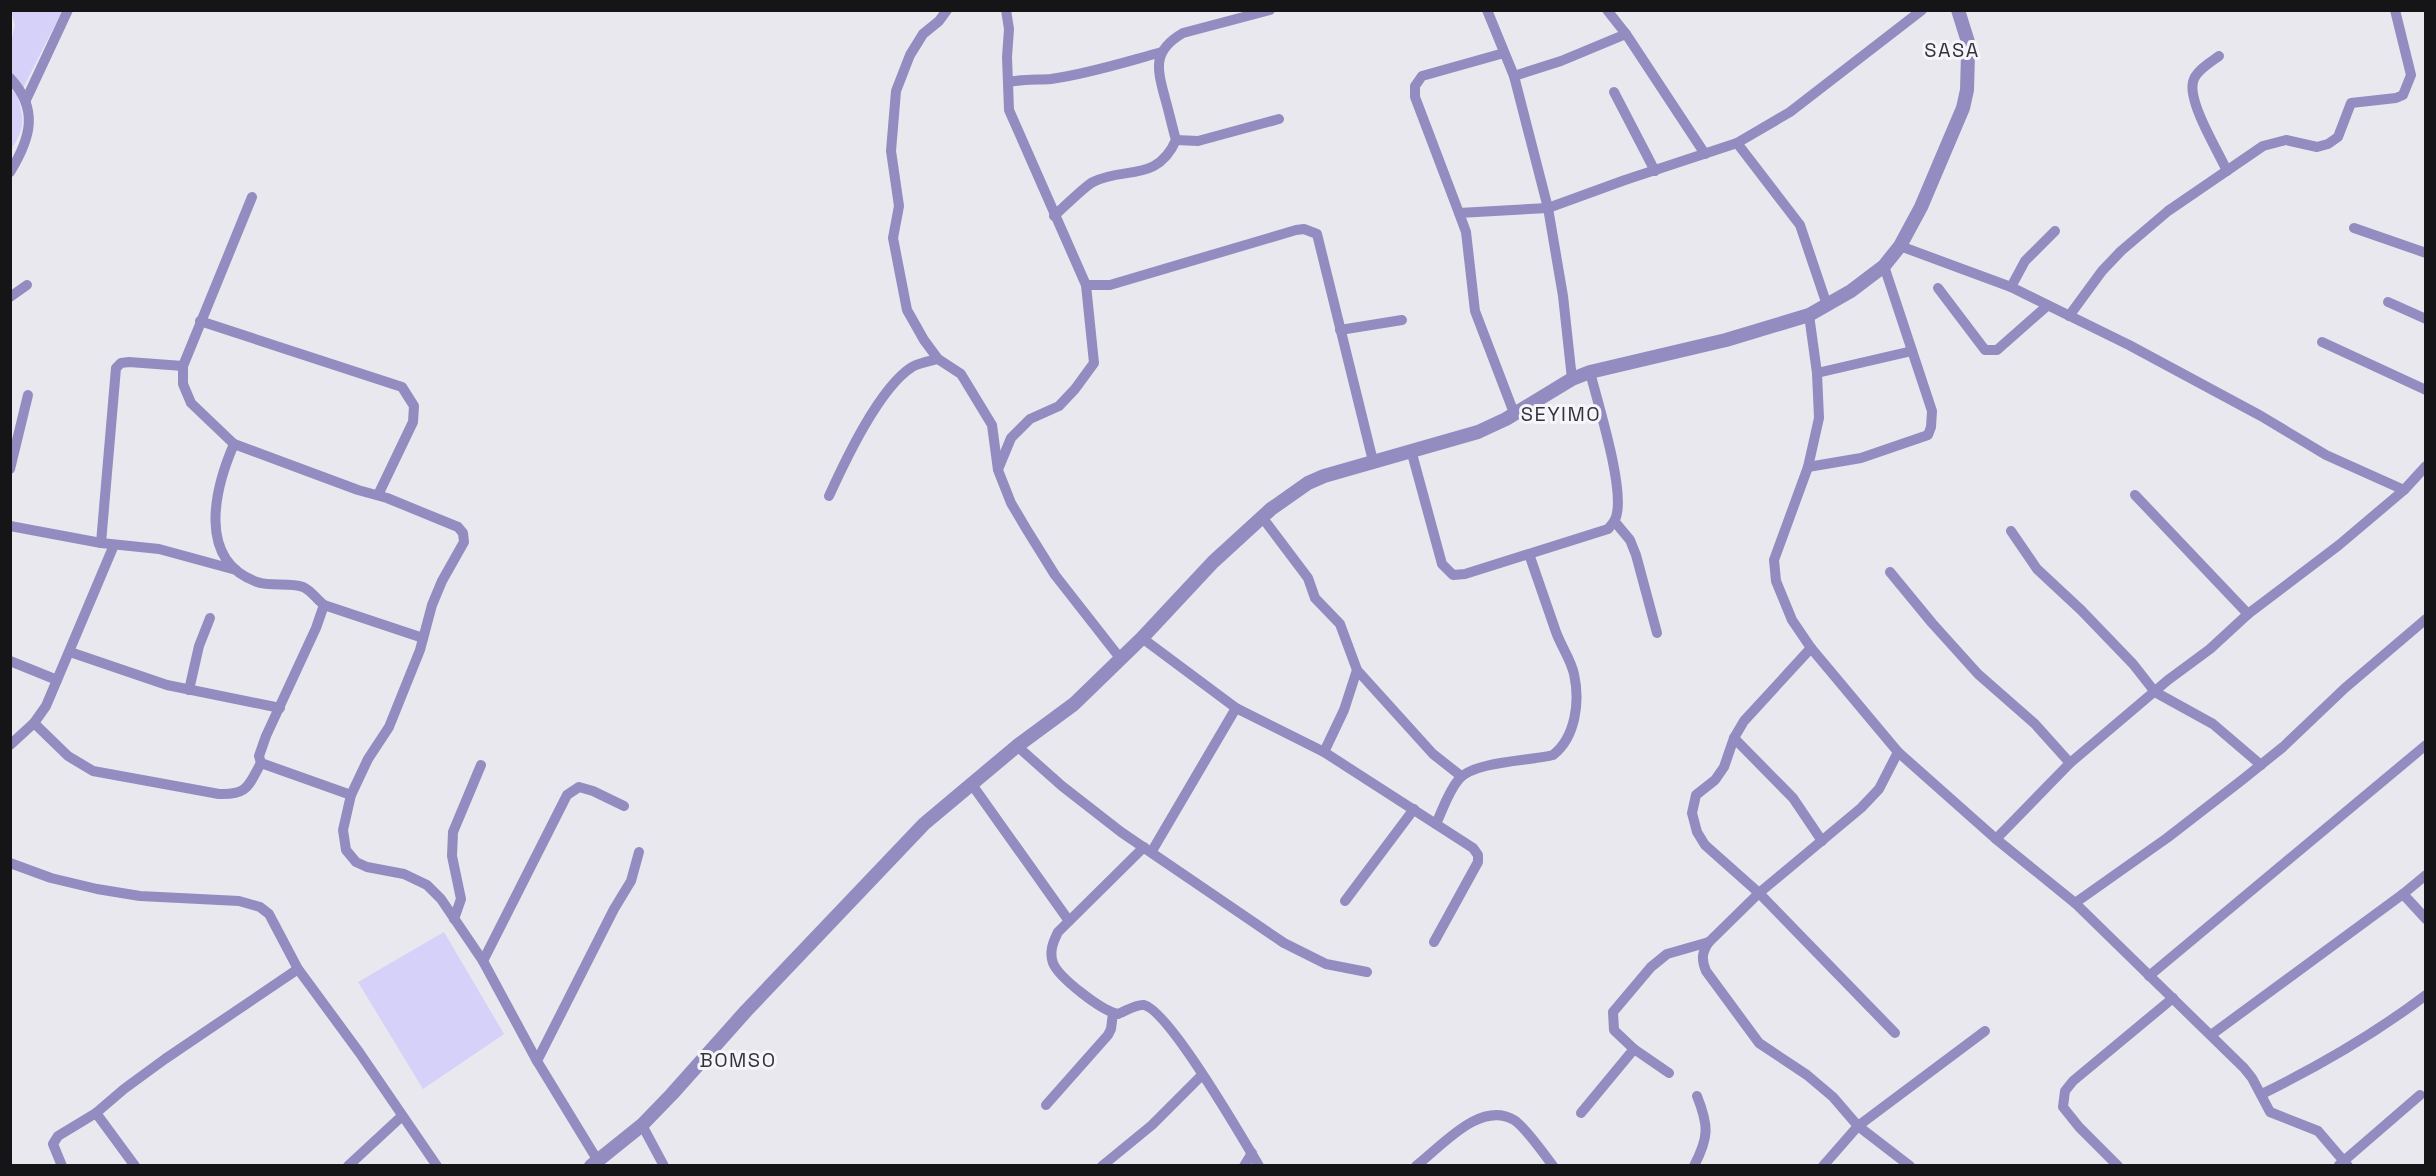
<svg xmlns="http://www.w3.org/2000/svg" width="2436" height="1176" viewBox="0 0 2436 1176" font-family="'Space Grotesk',sans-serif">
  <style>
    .grass { fill: #d5d1f9 }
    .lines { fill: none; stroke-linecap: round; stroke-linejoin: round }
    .minor { stroke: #938cc1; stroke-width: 10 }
    .tertiary { stroke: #938cc1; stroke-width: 14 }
    .labels { text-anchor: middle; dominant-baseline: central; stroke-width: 6; stroke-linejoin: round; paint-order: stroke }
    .quarter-label { font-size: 20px; letter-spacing: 1.5px; fill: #343338; stroke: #f6f5fc }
  </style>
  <rect width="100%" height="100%" fill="#e9e8ef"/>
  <g class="grass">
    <path d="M11,11h51l-44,87c7,24 6,31 -7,52l-1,-104 5,-21z"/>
    <polygon points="444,932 504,1034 423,1089 358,982"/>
  </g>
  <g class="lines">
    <g class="minor">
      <polyline points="947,10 939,21 923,34 910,55 896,91 891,151 899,206 893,238 907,310 924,340 938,359 961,374 992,425 998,470 1011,503 1027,530 1055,575 1120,658"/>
      <polyline points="1487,10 1514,76 1548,208 1563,296 1572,379"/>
      <polyline points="1607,10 1626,34"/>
      <path d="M2219,56c-8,6 -24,15 -26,26 -5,21 25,69 34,89"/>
      <polyline points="1514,76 1561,61 1626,34 1705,154"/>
      <path d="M10,78c29,31 21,60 0,94"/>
      <path d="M1009,82c14,-3 28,-2 42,-3 37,-5 74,-17 111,-27"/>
      <polyline points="1614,92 1655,171"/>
      <polyline points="26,100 68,10"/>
      <polyline points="1176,140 1198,141 1279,119"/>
      <polyline points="1737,143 1800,225 1827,305"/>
      <polyline points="252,197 183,366 183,384 191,403 234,444 358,490 387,498 458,527 463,533 464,542 442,581 432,605 420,650 389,727 368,759 351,795 343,830 346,850 356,862 367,867 404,874 427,885 441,899 483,961 537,1061 598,1161"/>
      <polyline points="1459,213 1415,97 1415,86 1422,76 1504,53"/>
      <path d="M1054,216c9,-8 31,-30 39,-34 31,-16 64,1 83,-42 -4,-14 -7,-28 -11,-42 -8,-30 -13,-47 18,-65l87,-23"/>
      <polyline points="2354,228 2426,253"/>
      <polyline points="1900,246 2011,287 2129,345 2261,416 2326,455 2404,490"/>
      <polyline points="1086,285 1110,285 1296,230 1304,229 1317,234 1373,461"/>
      <polyline points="2011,287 2025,261 2055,231"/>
      <polyline points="1938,288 1985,350 1997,350 2047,306"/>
      <polyline points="10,297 27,285"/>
      <polyline points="2388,302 2426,319"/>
      <polyline points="1809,315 1817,373 1819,418 1808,467 1774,560 1776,581 1792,620 1811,648 1898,752 1996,839 2075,903 2244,1068 2252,1078 2270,1112 2318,1131 2348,1166"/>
      <polyline points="2069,316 2102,271 2121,251 2168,211 2263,146 2286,140 2317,147 2328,144 2338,137 2351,103 2396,98 2403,95 2411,75 2395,10"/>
      <polyline points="200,321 402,387 414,406 413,422 378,495"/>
      <polyline points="1340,330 1402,320"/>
      <polyline points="2322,342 2426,390"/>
      <polyline points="1817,373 1912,351"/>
      <polyline points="1514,413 1475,311 1466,232 1459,213 1548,208 1625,180 1737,143 1790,112 1922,10"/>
      <path d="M234,444c-19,44 -38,116 23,138 14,5 32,0 46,5 9,4 13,12 21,18l-8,23 -50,108 -7,20 2,7 90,32"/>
      <path d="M1411,450l31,114 11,11 12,-1 143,-45c5,-6 8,-9 9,-16 6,-30 -19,-109 -27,-141"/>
      <polyline points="999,467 1011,438 1030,419 1059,406 1075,389 1094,363 1086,285 1009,110 1007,57 1009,29 1006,10"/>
      <polyline points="1808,467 1861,458 1928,435 1931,427 1932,411 1884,266"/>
      <polyline points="10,469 28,395"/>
      <polyline points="2135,495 2248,614"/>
      <path d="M829,496c16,-35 50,-108 83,-129 7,-4 18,-6 26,-8"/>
      <polyline points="1262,517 1308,578 1315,598 1340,624 1357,670 1433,754 1461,776"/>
      <polyline points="1615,522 1630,540 1636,555 1657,633"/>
      <polyline points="10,526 101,543 159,549 236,570"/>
      <polyline points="2011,531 2037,569 2081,610 2133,664 2155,692 2213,724 2261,765"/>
      <polyline points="101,543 116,368 121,363 129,362 183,366"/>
      <polyline points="1890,572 1932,623 1978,674 2035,724 2070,763 1996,839"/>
      <polyline points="324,605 423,638"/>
      <polyline points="1142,638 1236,708 1324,752 1473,848 1478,855 1478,862 1434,942"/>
      <polyline points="1811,648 1744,721 1734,738 1724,767 1715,780 1696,795 1692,813 1697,832 1705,845 1759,893 1895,1033"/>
      <polyline points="70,652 167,685 280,708"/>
      <polyline points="10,661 57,680"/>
      <polyline points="189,690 199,646 210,618"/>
      <path d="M34,723l34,33 25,15 126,23c29,1 29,-8 42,-31"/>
      <polyline points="1734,738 1793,798 1822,841"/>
      <polyline points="10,745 34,723 46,706 114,545"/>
      <polyline points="1017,746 1062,786 1121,832 1284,943 1326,964 1367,972"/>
      <polyline points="1324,752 1344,710 1357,670"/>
      <path d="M1898,752l-19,37 -18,19 -102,85 -50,49c-7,10 -8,17 -3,29l53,72 48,32 26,22 25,29 52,40"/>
      <polyline points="2070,763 2168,680 2210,649 2248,614 2339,545 2404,490 2426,466"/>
      <polyline points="973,786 1069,921"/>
      <path d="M1436,824c7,-15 12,-32 23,-45 16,-18 71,-18 94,-24 23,-18 27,-54 21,-81 -3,-14 -13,-28 -18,-42 -9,-26 -18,-52 -27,-78"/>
      <path d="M1144,847l-86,85c-5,10 -9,20 -5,31 6,15 49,48 65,51 8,-3 18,-10 26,-9 25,6 99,134 115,161"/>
      <polyline points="1152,851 1236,708"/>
      <polyline points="10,863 51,878 97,889 140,896 239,901 260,907 269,914 298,969 359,1052 437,1166"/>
      <polyline points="2403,894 2426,919"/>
      <polyline points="1345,901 1414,809"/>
      <polyline points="2075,903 2167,838 2242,780 2283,747 2345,688 2426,619"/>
      <polyline points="454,919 461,899 452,856 453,832 481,765"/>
      <polyline points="483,961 567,795 579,787 593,791 624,806"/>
      <polyline points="2149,976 2426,745"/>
      <polyline points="2211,1035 2403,894 2426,875"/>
      <polyline points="537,1061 614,909 631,881 639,852"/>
      <polyline points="1669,1073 1634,1049 1614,1030 1613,1012 1651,967 1667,954 1709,942"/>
      <path d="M2262,1094c59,-29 111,-59 164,-99"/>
      <polyline points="1046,1105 1108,1035 1111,1029 1113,1013"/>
      <polyline points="96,1113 135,1166"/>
      <polyline points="1581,1113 1634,1049"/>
      <polyline points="642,1125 664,1166"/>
      <polyline points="2339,1165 2420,1095"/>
      <polyline points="62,1166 53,1144 58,1136 96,1113 124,1089 165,1059 298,969"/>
      <polyline points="348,1166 402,1116"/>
      <polyline points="1102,1166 1152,1125 1202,1075"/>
      <polyline points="1244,1166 1252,1153"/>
      <path d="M1416,1166c26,-20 64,-66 98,-46 10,6 31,35 39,46"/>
      <path d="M1694,1166c15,-29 15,-40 3,-70"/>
      <polyline points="1823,1166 1858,1126 1985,1031"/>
      <polyline points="2118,1166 2079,1127 2063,1107 2065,1091 2073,1081 2173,998"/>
    </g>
    <polyline class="tertiary" points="591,1166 642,1125 672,1094 746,1011 924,824 1017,746 1074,704 1142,638 1213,562 1271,509 1308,483 1324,476 1478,432 1506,419 1572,379 1590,372 1726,340 1809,315 1851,291 1884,266 1900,246 1921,207 1963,108 1967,90 1968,54 1968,42 1958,10"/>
  </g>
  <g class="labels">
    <g class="quarter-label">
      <text x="1952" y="50">SASA</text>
      <text x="1561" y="414">SEYIMO</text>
      <text x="738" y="1060">BOMSO</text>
    </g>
  </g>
  <rect width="2436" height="1176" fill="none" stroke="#151417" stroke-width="24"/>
</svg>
